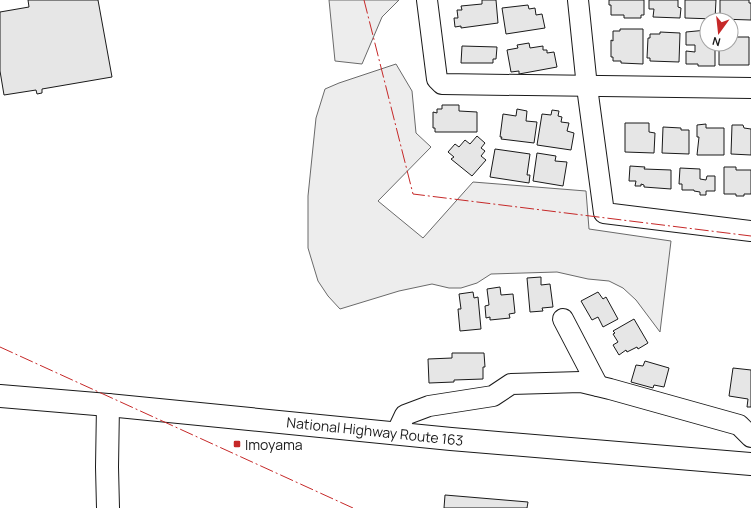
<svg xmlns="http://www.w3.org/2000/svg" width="751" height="508" viewBox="0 0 751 508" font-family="Manrope,sans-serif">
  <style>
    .green { fill: #ededed; stroke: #6a6a6a }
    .building { fill: #e6e6e6; stroke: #1a1a1a }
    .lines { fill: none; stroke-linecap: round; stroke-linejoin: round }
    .minor-casing { stroke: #1a1a1a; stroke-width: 22 }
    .tertiary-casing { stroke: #1a1a1a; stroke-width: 24 }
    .trunk-casing { stroke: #1a1a1a; stroke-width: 24 }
    .minor { stroke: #fff; stroke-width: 20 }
    .tertiary { stroke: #fff; stroke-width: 22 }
    .trunk { stroke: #fff; stroke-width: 22 }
    .power { stroke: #c62828; stroke-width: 1; stroke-dasharray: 14 3 2 3; stroke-linecap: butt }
    .poi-dot { fill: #c62828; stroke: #fff; stroke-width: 1.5 }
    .labels { text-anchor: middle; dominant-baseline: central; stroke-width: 3; stroke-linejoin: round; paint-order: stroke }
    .street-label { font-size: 14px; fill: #1a1a1a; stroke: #fff }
    .poi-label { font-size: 14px; fill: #1a1a1a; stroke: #fff; text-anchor: start }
  </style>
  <rect width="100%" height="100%" fill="#fff"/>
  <g class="green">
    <polygon points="329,0 399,0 382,17 362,64 335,61"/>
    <polygon points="396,64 412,91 416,133 431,147 378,201 423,238 473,182 586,191 589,229 671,241 660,332 636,300 623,288 609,281 588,279 557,272 491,274 477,283 461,288 449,288 432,284 399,291 340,309 328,296 318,281 308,248 308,196 316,118 325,89 339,83"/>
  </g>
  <g class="building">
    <polygon points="28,0 98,0 112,77 42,89 42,93 37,94 36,90 4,95 0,71 0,12 29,7"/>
    <polygon points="482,0 496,0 498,23 461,28 461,26 455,27 454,18 458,18 457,10 462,10 461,6 482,4"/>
    <polygon points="609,0 644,0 644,15 641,15 641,18 624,18 624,15 611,15 611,5 609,5"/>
    <polygon points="649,0 678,0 678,7 681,8 680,18 653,17 654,9 649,9"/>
    <polygon points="685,0 716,0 715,19 685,18"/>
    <polygon points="720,0 749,0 749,3 751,3 751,20 720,19"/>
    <polygon points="528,5 529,9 535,8 536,15 542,14 545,28 506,34 502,8"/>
    <polygon points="620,29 643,29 643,64 621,63 621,61 613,61 613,57 611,57 611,40 613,41 613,31 620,31"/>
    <polygon points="707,30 707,44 715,44 715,66 698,66 698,64 686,64 686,51 695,52 695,45 686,45 686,32"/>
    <polygon points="660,32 680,33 679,62 650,61 650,58 647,58 648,38 650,38 650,34 660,34"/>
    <polygon points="731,33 736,33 736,37 749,37 749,65 719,65 719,44 731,44"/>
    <polygon points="529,43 530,48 543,46 543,50 547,50 547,53 554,52 557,67 519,74 519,71 511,72 507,50 518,48 517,45"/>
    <polygon points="462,46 497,47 496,59 493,59 493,63 461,63"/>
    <polygon points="442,105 459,105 459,111 477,112 477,132 435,132 435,128 433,128 433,112 437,113 437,109 442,109"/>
    <polygon points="517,109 527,111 526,121 537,122 534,143 501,139 502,137 500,137 503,114 516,116"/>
    <polygon points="552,110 559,111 558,116 562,117 561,122 569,123 567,131 574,133 571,150 537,145 542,114 551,115"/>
    <polygon points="625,123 649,123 649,132 655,133 654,153 625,152"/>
    <polygon points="706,124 706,128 724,128 724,155 697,155 699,137 697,137 697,125"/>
    <polygon points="732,125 743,125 744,128 751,129 751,155 731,154"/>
    <polygon points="663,127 681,128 681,130 689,130 689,154 662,153"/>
    <polygon points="477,136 485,143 481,148 485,151 481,156 486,160 472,176 451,159 454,157 448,152 455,144 459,147 465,140 470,144"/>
    <polygon points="495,149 530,154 527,175 530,175 529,183 490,177"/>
    <polygon points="537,153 556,156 555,161 567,162 563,186 533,181"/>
    <polygon points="630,166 645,167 644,169 671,170 671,189 644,187 644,185 641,184 641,186 635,186 636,181 629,181"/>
    <polygon points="724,167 736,167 736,170 751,170 751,194 744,194 744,196 736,196 736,194 724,194"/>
    <polygon points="680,168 700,169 700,179 706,180 707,176 715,176 715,191 706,191 706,195 700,195 700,192 694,191 694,190 682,190 682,184 679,184"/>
    <polygon points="541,277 541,285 550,284 553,307 542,308 543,311 530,312 527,278"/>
    <polygon points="500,287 501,295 513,294 515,313 509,314 510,318 490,320 490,317 486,318 485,306 489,305 487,289"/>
    <polygon points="473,292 474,298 478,297 481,329 460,331 458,309 461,309 459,294"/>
    <polygon points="598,292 603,299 606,297 618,319 603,327 598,317 592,320 581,301"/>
    <polygon points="634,319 648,343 638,349 637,347 627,352 626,350 619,355 613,345 618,342 613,334 615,333 613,331"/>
    <polygon points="452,353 484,353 485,367 483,367 483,379 454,380 454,382 429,383 428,359 452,358"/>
    <polygon points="645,361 669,368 664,387 654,385 653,388 631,382 636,365 643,366"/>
    <polygon points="733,368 751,370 751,407 747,407 748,399 729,396"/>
    <polygon points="445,495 528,502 527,508 444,508"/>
  </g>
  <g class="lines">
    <defs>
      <g id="minor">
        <polyline points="427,0 437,79 442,84 751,88"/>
        <polyline points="578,0 587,87 604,213 751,231"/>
        <polyline points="563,319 598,386"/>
        <polyline points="396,434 405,415 429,406 493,396 511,384 581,382 610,389 739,425 751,437"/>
      </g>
      <polyline id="tertiary" points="108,405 107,467 108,508"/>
      <polyline id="trunk" points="0,396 108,405 451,439 751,464"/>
    </defs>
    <use href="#minor" class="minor-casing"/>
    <use href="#tertiary" class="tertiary-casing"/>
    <use href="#trunk" class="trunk-casing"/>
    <use href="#minor" class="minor"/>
    <use href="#tertiary" class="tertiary"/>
    <use href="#trunk" class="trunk"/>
    <g class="power">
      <polyline points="364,0 413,194 751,236"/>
      <polyline points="0,347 353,508"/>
    </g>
  </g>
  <rect class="poi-dot" x="233" y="440" width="8" height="8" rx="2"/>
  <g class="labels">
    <g class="street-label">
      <text transform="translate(375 431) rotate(6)">National Highway Route 163</text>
    </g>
    <g class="poi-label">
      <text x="245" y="444">Imoyama</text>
    </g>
  </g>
  <g transform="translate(719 32) rotate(195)"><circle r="19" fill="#ffffff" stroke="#a3a3a3"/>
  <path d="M0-3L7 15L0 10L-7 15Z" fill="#c62828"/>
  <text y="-6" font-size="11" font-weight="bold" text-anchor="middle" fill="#1a1a1a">N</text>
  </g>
</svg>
